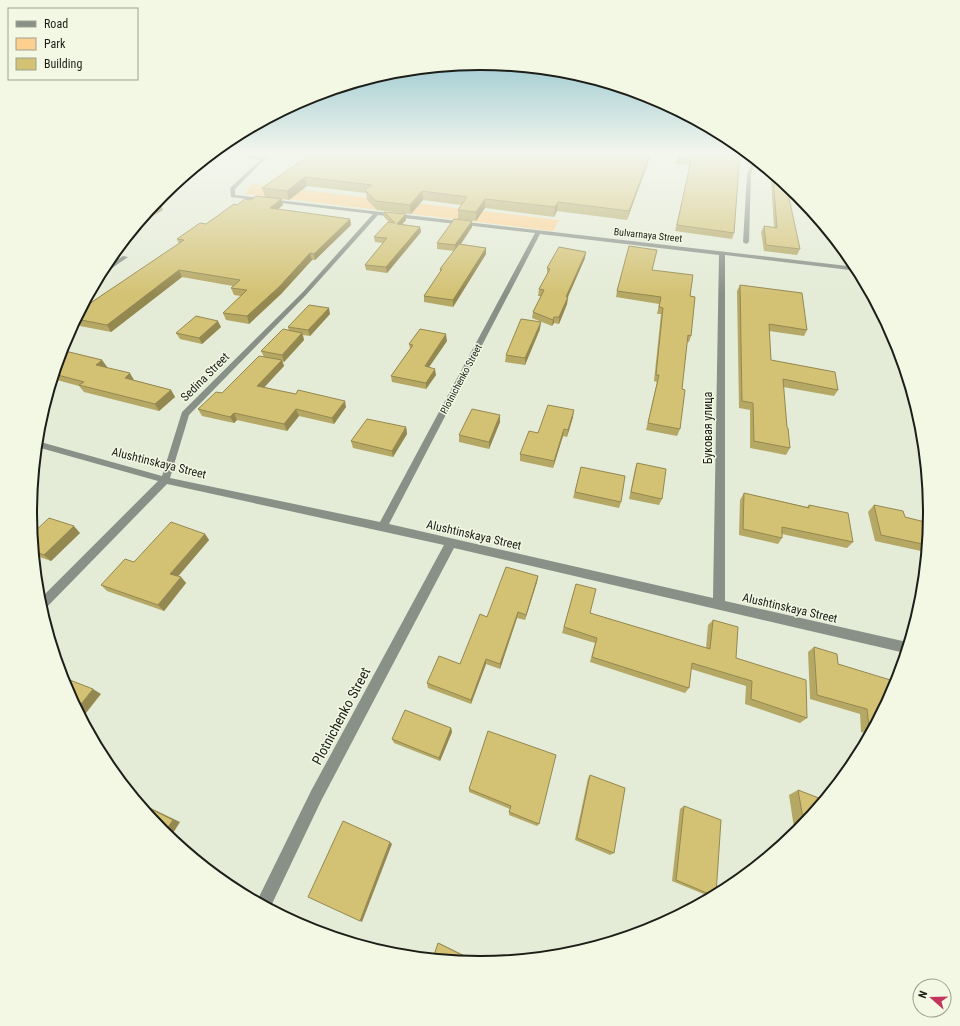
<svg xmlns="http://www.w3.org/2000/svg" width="960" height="1026" viewBox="0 0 960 1026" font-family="'Roboto Condensed',sans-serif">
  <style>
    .green { fill: #fed08f }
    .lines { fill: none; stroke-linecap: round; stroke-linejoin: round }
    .street { fill: #899088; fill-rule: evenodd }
    .wall { fill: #b5a764 }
    .shaded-wall { fill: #948851 }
    .building { fill: #d3c274; stroke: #948851 }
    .labels { text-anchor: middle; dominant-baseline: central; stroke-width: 3; stroke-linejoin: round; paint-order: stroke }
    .far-street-label { font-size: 10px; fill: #1c1e17; stroke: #f2f8e3 }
    .street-label { font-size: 12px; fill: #1c1e17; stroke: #f2f8e3 }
    .near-street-label { font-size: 14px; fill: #1c1e17; stroke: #f2f8e3 }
    .rim { fill: none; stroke: #1c1e17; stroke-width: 2 }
  </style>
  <rect width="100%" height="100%" fill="#e4ebd6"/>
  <polygon class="green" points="252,184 559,220 553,231 245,194"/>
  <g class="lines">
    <g class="street">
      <path d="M230,152h7l25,5 6,-5h4l-37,37v6l621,72 2,4 -133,-16v346l182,41 2,1 -4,10 -451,-105 -133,253 -51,107 -13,-7 54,-110 133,-246 -277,-61 -123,126h-2l-3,-10 119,-119 -121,-34v-6l125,35 20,-64 120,-119 71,-79 -142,-17 -1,-9 30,-28zM378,215l157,18 -155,289 -210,-44 19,-63 117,-120zM540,234l179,21 -6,343 -324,-74z"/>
      <polygon points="751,156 754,159 754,167 751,174 749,242 746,244 743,242 747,174 750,167"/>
      <polygon points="123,256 128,257 102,275 99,276 102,270"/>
    </g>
  </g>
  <g class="wall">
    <polygon points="309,152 652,152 627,220 557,211 554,217 485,208 476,221 458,219 458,210 461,205 423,200 411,214 377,210 367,200 366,193 307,186 289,200 282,199 283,205 278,209 350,219 351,225 315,260 312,260 281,294 249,324 226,320 223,313 241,296 234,295 231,288 233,286 182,277 111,332 75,325 74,323 80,310 179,244 177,239 206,224 237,205 251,200 265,197 262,188 312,153 309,153"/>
    <polygon points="679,152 740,152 734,233 732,239 675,231 690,165 676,164"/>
    <polygon points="773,175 800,249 797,255 764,251 761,232 764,226 774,227 771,180"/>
    <polygon points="384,212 406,220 402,224 420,227 421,232 387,273 366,270 365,265 383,243 375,242 374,237 390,223 384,217"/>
    <polygon points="472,221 472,227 461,244 486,248 486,254 453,307 424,302 424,296 440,272 440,269 454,251 437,249 437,243"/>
    <polygon points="585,258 568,297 567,304 559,324 554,323 552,326 532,318 533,312 541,296 538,296 539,289 547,274 547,268"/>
    <polygon points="652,270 690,296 691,336 689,342 687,342 682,389 680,429 677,436 646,430 657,382 654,381 661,314 657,314 659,304 616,297 617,291"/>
    <polygon points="740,285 807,330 804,336 769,331 771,360 838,390 834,396 783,387 787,427 790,448 786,455 750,448 750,410 739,408 737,291"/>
    <polygon points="330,314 310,336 303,335 304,340 284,362 282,361 284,366 264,387 346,407 334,424 299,416 287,431 237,420 234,423 202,416 198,409 222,393 264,357 261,351 289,331 288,327"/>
    <polygon points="221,327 202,344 180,339 176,333"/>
    <polygon points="540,329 525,365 505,362 506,355"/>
    <polygon points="447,341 429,367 436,375 426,389 392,382 391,376 410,349 409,344"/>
    <polygon points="61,350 102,360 107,367 106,367 134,380 171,390 175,397 159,411 84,392 79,386 53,379"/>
    <polygon points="500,415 500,422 489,449 459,442 459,435"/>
    <polygon points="573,417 567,437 563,436 553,468 520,461 520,454 538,433"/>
    <polygon points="406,427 407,434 393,457 353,448 351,441"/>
    <polygon points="637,463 662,499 659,505 629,499 635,469"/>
    <polygon points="581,467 621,502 619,508 573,498"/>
    <polygon points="744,493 807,507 809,505 853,542 847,548 782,534 782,538 778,544 739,535 740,500"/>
    <polygon points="874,505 905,517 929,523 926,558 922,557 921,551 875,541 868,512"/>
    <polygon points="80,533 51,561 34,555 32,534"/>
    <polygon points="205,534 209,540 178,576 181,577 186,583 164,611 107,591 101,585 134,562"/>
    <polygon points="538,576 537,582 525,620 517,618 500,669 486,664 471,704 428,688 427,683 460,664 487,617"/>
    <polygon points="576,584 590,613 706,648 708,625 713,620 736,658 807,718 800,723 745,704 746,686 691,669 689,688 685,693 590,662 595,643 562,633"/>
    <polygon points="814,647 838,664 896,685 869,734 861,732 860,714 810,699 808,652"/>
    <polygon points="451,728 452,732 440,761 394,743 392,739"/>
    <polygon points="488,731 539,824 537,826 509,815 510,809 469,792 469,789"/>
    <polygon points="590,775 614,853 610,855 575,840 588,778"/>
    <polygon points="798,790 824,800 798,831 795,834 789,795"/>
    <polygon points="684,806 716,894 711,897 672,881 680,809"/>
  </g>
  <g class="shaded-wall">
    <polygon points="651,152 652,152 627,220 629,211"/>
    <polygon points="305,177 307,186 289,200 287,191"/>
    <polygon points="422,191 423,200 411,214 410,205"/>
    <polygon points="281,199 283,205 272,214 270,208"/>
    <polygon points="485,199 485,208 476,221 476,212"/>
    <polygon points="558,202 557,211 554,217 555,207"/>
    <polygon points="161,205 163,210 136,226 147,212"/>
    <polygon points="406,214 406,220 398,229 397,224"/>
    <polygon points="350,219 351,225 315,260 314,254"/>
    <polygon points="472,221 472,227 456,251 455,245"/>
    <polygon points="420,227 421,232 387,273 386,267"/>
    <polygon points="128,236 130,240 119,247"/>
    <polygon points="486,248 486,254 453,307 453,300"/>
    <polygon points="586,252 585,258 565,303 566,297"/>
    <polygon points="310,253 312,260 281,294 249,324 247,316"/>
    <polygon points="179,270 182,277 111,332 107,325"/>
    <polygon points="568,297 567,304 559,324 559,317"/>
    <polygon points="329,308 330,314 310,336 308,330"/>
    <polygon points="554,317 554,323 552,326 553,320"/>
    <polygon points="218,321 221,327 202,344 199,338"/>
    <polygon points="541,322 540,329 525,365 525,358"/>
    <polygon points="302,333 304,340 284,362 282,355"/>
    <polygon points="446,334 447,341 425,373 425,366"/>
    <polygon points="102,360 107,367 100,372 96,365"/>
    <polygon points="282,360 284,366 259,393 257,386"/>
    <polygon points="435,369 436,375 426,389 426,383"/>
    <polygon points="130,373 134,380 125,378"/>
    <polygon points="171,390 175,397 159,411 155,404"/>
    <polygon points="345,401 346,407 334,424 332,418"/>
    <polygon points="296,409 299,416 287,431 284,424"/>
    <polygon points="574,410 573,417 567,437 568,430"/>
    <polygon points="234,413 237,420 234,423 230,417"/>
    <polygon points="500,415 500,422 489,449 489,442"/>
    <polygon points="406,427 407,434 393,457 392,451"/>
    <polygon points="564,429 563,436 553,468 554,461"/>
    <polygon points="74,526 80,533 51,561 44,555"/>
    <polygon points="205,534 209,540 175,580 170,574"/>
    <polygon points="538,576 537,582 525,620 526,615"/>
    <polygon points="181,577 186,583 164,611 158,605"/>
    <polygon points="518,612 517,618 500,669 500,664"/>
    <polygon points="486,659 486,664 471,704 471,700"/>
    <polygon points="93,689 101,694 82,718 77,709"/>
    <polygon points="451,728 452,732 440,761 439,758"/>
    <polygon points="138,802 180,822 170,838 164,833"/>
    <polygon points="390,842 392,844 362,922 360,921"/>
    <polygon points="438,943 439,943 480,963 478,963"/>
  </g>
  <g class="building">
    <polygon points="314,152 651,152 629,211 558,202 555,207 485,199 476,212 458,210 467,197 422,191 410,205 376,201 365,190 372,185 305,177 287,191 262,188"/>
    <polygon points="679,152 740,152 734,233 677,225 691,160 678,159"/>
    <polygon points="773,175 774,175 786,184 800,249 766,245 764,226 777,228"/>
    <polygon points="256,196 281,199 270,208 350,219 314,254 310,253 279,287 247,316 223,313 247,290 231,288 240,280 179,270 107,325 76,319 80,310 184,240 177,239 200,223 206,224 234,204 237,205 245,199 251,200"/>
    <polygon points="155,204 161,205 147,212"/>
    <polygon points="384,212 406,214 397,224 420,227 386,267 365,265 387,238 374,237 388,222 395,223"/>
    <polygon points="454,219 472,221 455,245 437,243"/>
    <polygon points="459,244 486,248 453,300 424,296 442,269 440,269"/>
    <polygon points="629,246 657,250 652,270 693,275 690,296 695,297 691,336 688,335 682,389 685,390 680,429 648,423 659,375 656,375 663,308 659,307 661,297 617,291"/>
    <polygon points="559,247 586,252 566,297 568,297 559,317 554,317 553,320 533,312 544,290 539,289 550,269 547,268"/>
    <polygon points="740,285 802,293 807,330 769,324 771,360 835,372 838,390 783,379 787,427 788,428 790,448 754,441 753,403 742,401"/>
    <polygon points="309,305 329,308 308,330 288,327"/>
    <polygon points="196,316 218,321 199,338 176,333"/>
    <polygon points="521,319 541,322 525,358 506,355"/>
    <polygon points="283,329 302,333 282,355 261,351"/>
    <polygon points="420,329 446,334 425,366 435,369 426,383 391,376 413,345 409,344"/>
    <polygon points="61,350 102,360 96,365 130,373 125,378 171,390 155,404 79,385 84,382 54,374"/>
    <polygon points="259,356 282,360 257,386 296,394 298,390 345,401 332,418 296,409 284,424 234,413 230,417 198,409 216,392 222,393"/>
    <polygon points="548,405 574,410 568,430 564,429 554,461 520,454 529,431 538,433"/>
    <polygon points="472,409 500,415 489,442 459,435"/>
    <polygon points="367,419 406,427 392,451 351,441"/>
    <polygon points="637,463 666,469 662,499 631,492"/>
    <polygon points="581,467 625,476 621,502 575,492"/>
    <polygon points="744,493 809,508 809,505 848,513 853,542 782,527 782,538 743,529"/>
    <polygon points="874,505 903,511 905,517 929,523 927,545 881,535"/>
    <polygon points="49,518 74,526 44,555 34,551 32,534"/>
    <polygon points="171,522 205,534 170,574 181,577 158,605 101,585 125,559 134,562"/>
    <polygon points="506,567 538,576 526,615 518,612 500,664 486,659 471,700 427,683 439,656 460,664 480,614 487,617"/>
    <polygon points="576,584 596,589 590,613 710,649 713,620 738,627 736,658 806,680 807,718 751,699 752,681 692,663 689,688 592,657 597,638 564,627"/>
    <polygon points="814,647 837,654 838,664 897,682 896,685 873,729 869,727 867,709 817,695"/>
    <polygon points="62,677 93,689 77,709 64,685"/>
    <polygon points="405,710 451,728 439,758 392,739"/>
    <polygon points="488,731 556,755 539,824 509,812 511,806 469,789"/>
    <polygon points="590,775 625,788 614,853 577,838"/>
    <polygon points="798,790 824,800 804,824"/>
    <polygon points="139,803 173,820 164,833 162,831"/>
    <polygon points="684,806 721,820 716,894 714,896 676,880"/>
    <polygon points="343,821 390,842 360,921 308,897"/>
    <polygon points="438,943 478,963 433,958"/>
  </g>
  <linearGradient id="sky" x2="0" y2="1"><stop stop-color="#6db1c2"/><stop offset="0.52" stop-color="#f3f6ed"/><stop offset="1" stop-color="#f3f6ed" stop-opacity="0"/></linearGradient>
  <rect width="960" height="295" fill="url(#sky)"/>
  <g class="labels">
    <g class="far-street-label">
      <text transform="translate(648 235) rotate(6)">Bulvarnaya Street</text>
      <text transform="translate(461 379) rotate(-62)">Plotnichenko Street</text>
    </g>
    <g class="street-label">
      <text transform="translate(205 377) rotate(-45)">Sedina Street</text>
      <text transform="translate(708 428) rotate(-90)">Буковая улица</text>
      <text transform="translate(159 463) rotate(14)">Alushtinskaya Street</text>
      <text transform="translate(474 535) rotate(13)">Alushtinskaya Street</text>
      <text transform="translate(790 608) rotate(13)">Alushtinskaya Street</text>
    </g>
    <g class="near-street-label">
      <text transform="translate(341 716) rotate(-62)">Plotnichenko Street</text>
    </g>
  </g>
  <path d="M0 0H960V1026H0ZM37 513a443 443 0 1 1 886 0a443 443 0 1 1-886 0Z" fill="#f2f8e3" fill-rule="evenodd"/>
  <path class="rim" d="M37 513a443 443 0 1 1 886 0a443 443 0 1 1-886 0Z"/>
  <rect x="8" y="8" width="130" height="72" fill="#f2f8e3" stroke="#9ca191"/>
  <rect x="16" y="21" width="20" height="6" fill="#899088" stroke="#9ca191"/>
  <text x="44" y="28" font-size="12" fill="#1c1e17">Road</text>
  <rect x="16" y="38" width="20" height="12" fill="#fed08f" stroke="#9ca191"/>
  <text x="44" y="48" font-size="12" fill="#1c1e17">Park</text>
  <rect x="16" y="58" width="20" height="12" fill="#d3c274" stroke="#9ca191"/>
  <text x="44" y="68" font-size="12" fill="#1c1e17">Building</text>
  <g transform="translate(932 998) rotate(290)"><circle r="19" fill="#f2f8e3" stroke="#9ca191"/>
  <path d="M0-3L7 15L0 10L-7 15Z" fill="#c3345d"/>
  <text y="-6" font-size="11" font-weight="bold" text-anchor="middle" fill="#1c1e17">N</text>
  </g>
</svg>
